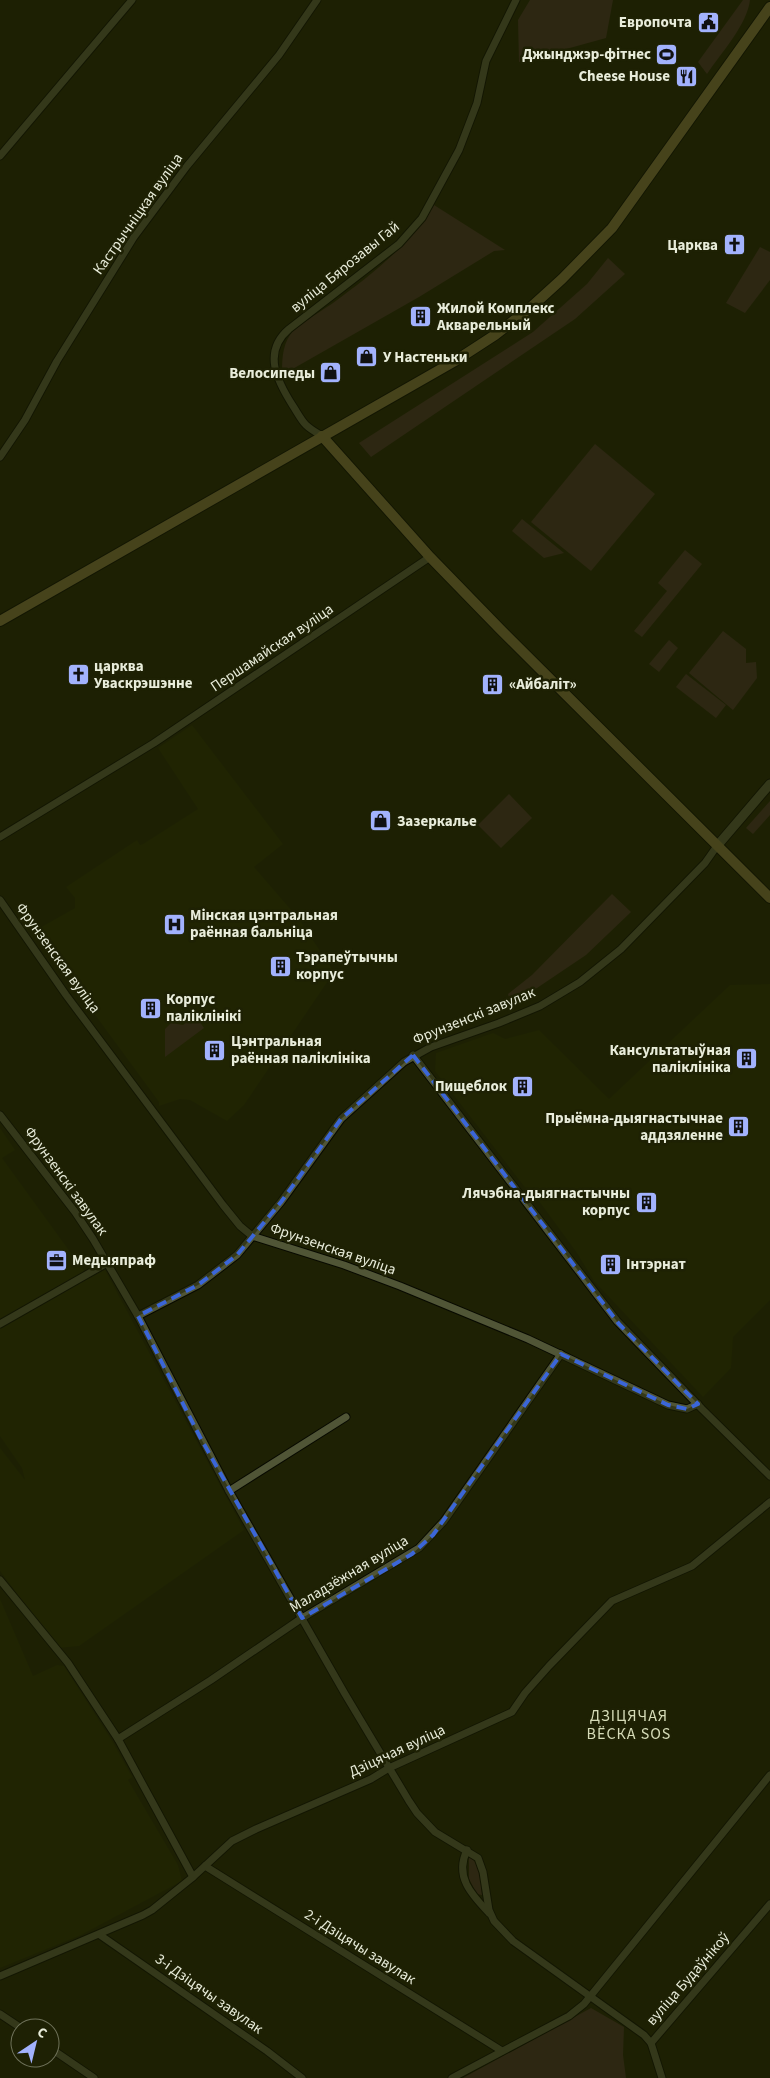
<svg xmlns="http://www.w3.org/2000/svg" width="770" height="2078" viewBox="0 0 770 2078" font-family="'Source Sans 3',sans-serif">
  <style>
    .built { fill: #242902 }
    .green { fill: #412f24 }
    .lines { fill: none; stroke-linecap: round; stroke-linejoin: round }
    .minor-casing { stroke: #080a00; stroke-width: 9 }
    .tertiary-casing { stroke: #080a00; stroke-width: 11 }
    .secondary-casing { stroke: #080a00; stroke-width: 12 }
    .minor { stroke: #505536; stroke-width: 7 }
    .tertiary { stroke: #505536; stroke-width: 9 }
    .secondary { stroke: #786e39; stroke-width: 10 }
    .marked { fill: none; stroke: #3b66d8; stroke-width: 4; stroke-dasharray: 10 6; stroke-linejoin: round }
    .labels { text-anchor: middle; dominant-baseline: central; stroke-width: 5; stroke-linejoin: round; paint-order: stroke }
    .poi-label { font-size: 15px; font-weight: bold; fill: #e8ecda; stroke: #1e2104; text-anchor: start }
    .street-label { font-size: 15px; fill: #e8ecda; stroke: #1e2104 }
    .neighbourhood-label { font-size: 16px; letter-spacing: 1px; fill: #d6dcb8; stroke: #1e2104 }
  </style>
  <rect width="100%" height="100%" fill="#1e2104"/>
  <g class="built">
    <polygon points="192,725 283,844 254,867 299,919 334,972 244,1105 227,1121 190,1100 180,1099 159,1106 159,1102 32,929 38,929 75,908 75,898 66,887 137,840 140,845 143,844 198,809 158,748"/>
    <polygon points="770,984 770,1300 733,1337 731,1368 703,1397 594,1281 577,1253 536,1197 530,1194 435,1071 436,1053 493,1033 505,1039 539,1030 609,1099 730,985"/>
    <polygon points="0,1128 15,1150 2,1158 81,1267 90,1278 105,1270 244,1530 79,1646 58,1648 0,1571 0,1448 25,1480 22,1468 0,1436"/>
    <polygon points="0,1599 33,1676 57,1665 64,1666 112,1741 132,1777 128,1780 178,1865 182,1881 81,1935 0,1968"/>
  </g>
  <g class="green">
    <polygon points="530,0 613,0 606,38 519,62 518,20"/>
    <path d="M743,0h7c-3,25 -29,53 -43,74l-9,-12z"/>
    <path d="M434,205l71,45 -11,1 -75,46 -137,78c0,-14 0,-28 8,-40 5,-8 33,-25 43,-32 38,-28 76,-57 101,-98z"/>
    <polygon points="760,247 770,252 770,280 745,313 726,303"/>
    <polygon points="608,258 625,274 575,319 371,457 359,443 533,332 587,284"/>
    <polygon points="595,444 655,494 591,571 531,522"/>
    <polygon points="522,519 564,553 544,558 512,531"/>
    <polygon points="685,550 702,564 642,637 634,631 667,591 658,583"/>
    <polygon points="723,631 746,649 746,663 756,662 757,678 733,710 689,673"/>
    <polygon points="669,640 678,648 659,672 649,664"/>
    <polygon points="686,674 726,705 716,718 676,687"/>
    <polygon points="509,794 532,818 501,848 478,825"/>
    <polygon points="770,801 770,815 753,834 746,828"/>
    <polygon points="612,894 631,912 586,955 537,988 510,1001 508,994 532,975"/>
    <polygon points="195,1015 204,1028 165,1057 165,1029 171,1023 183,1025"/>
    <path d="M469,1856c13,9 12,25 13,39l-5,-1 -8,-15z"/>
    <polygon points="591,2008 624,2027 623,2055 626,2078 463,2078"/>
  </g>
  <g class="lines">
    <defs>
      <g id="minor">
        <polyline points="0,156 132,0"/>
        <path d="M322,436c-5,-3 -12,-7 -16,-11 -5,-5 -9,-13 -13,-19 -16,-25 -31,-54 -4,-77l110,-85 23,-26 37,-68 18,-47 9,-42 30,-61"/>
        <polyline points="0,457 25,420 57,361 134,237 187,166 279,55 317,0"/>
        <polyline points="0,837 154,743 430,557"/>
        <polyline points="0,900 66,995 223,1205 240,1226 252,1236 344,1265 400,1286 528,1339 668,1405 687,1409 698,1404"/>
        <polyline points="413,1055 617,1321 702,1409 770,1476"/>
        <polyline points="0,1115 75,1212 93,1239 138,1316 229,1491 345,1694 409,1801 417,1813 435,1832 478,1858 483,1872 489,1910 494,1921 513,1941 644,2035 651,2043 662,2078"/>
        <polyline points="138,1316 198,1285 237,1255 281,1202 341,1119 404,1062 431,1047 499,1023 540,1006 580,982 621,949 705,863 717,846"/>
        <polyline points="0,1324 107,1263"/>
        <polyline points="229,1491 346,1417"/>
        <polyline points="0,1580 68,1663 118,1739 193,1877"/>
        <polyline points="118,1739 211,1680 302,1618 419,1548 444,1521 561,1354"/>
        <path d="M467,1850c-13,27 5,45 22,63"/>
        <polyline points="205,1866 502,2051"/>
        <polyline points="100,1935 267,2051 302,2078"/>
        <polyline points="0,1976 143,1915 152,1910 193,1877 232,1841 256,1829 371,1779 389,1768 512,1712 525,1693 549,1666 612,1601 692,1566 770,1502"/>
        <polyline points="0,2014 21,2028"/>
        <polyline points="651,2043 770,1904"/>
        <polyline points="50,2048 94,2078"/>
        <polyline points="452,2078 569,2016 584,2004 770,1775"/>
      </g>
      <polyline id="tertiary" points="717,846 770,784"/>
      <g id="secondary">
        <polyline points="322,436 430,557 500,629 770,898"/>
        <polyline points="0,621 455,361 495,335 529,309 562,279 612,228 770,7"/>
      </g>
    </defs>
    <use href="#minor" class="minor-casing"/>
    <use href="#tertiary" class="tertiary-casing"/>
    <use href="#secondary" class="secondary-casing"/>
    <use href="#minor" class="minor"/>
    <use href="#tertiary" class="tertiary"/>
    <use href="#secondary" class="secondary"/>
  </g>
  <path d="M0 0H770V2078H0ZM413,1055l206,269 79,80 -11,5 -19,-4 -107,-51 -128,181 -21,19 -110,64 -102,-181 -62,-121 60,-31 39,-30 44,-53 60,-83z" fill="#1e2104" fill-opacity=".55" fill-rule="evenodd"/>
  <path class="marked" d="M413,1055l206,269 79,80 -11,5 -19,-4 -107,-51 -128,181 -21,19 -110,64 -102,-181 -62,-121 60,-31 39,-30 44,-53 60,-83z"/>
  <defs>
    <symbol id="civic-square" viewBox="-11 -11 22 22"><rect x="-9" y="-9" width="18" height="18" rx="4" fill="#a2b2fd" stroke="#1e2104"/><path d="M-.6-6.5H3V-4.5H.6V-3L4-1V1h2V6H-6V1h2V-1L-.6-3ZM-1.2 2.5V6h2.4V2.5Z" fill="#111"/></symbol>
    <symbol id="stadium-square" viewBox="-11 -11 22 22"><rect x="-9" y="-9" width="18" height="18" rx="4" fill="#a2b2fd" stroke="#1e2104"/><path d="M0-5a6.5 5 0 1 0 0 10a6.5 5 0 1 0 0-10ZM-3.5-1.8h7v3.6h-7Z" fill="#111"/></symbol>
    <symbol id="restaurant-square" viewBox="-11 -11 22 22"><rect x="-9" y="-9" width="18" height="18" rx="4" fill="#a2b2fd" stroke="#1e2104"/><path d="M-5-6h1v4h1v-4h1v4h1v-4h1v5L-1.5 .5V6h-2V.5L-5-1ZM5-6V6H3V1.5H1.5Q1.5-4 5-6Z" fill="#111"/></symbol>
    <symbol id="church-square" viewBox="-11 -11 22 22"><rect x="-9" y="-9" width="18" height="18" rx="4" fill="#a2b2fd" stroke="#1e2104"/><path d="M-1.2-6h2.4v3.5h3.3v2.4h-3.3V6h-2.4V-.1h-3.3v-2.4h3.3Z" fill="#111"/></symbol>
    <symbol id="building-square" viewBox="-11 -11 22 22"><rect x="-9" y="-9" width="18" height="18" rx="4" fill="#a2b2fd" stroke="#1e2104"/><path d="M-4-6H4V6H1V3H-1V6H-4ZM-2.5-4.3h1.7v1.8h-1.7ZM.8-4.3h1.7v1.8H.8ZM-2.5-1h1.7V.8h-1.7ZM.8-1h1.7V.8H.8Z" fill="#111"/></symbol>
    <symbol id="shop-square" viewBox="-11 -11 22 22"><rect x="-9" y="-9" width="18" height="18" rx="4" fill="#a2b2fd" stroke="#1e2104"/><path d="M-5-2.5h2.3a2.7 3.5 0 0 1 5.4 0H5L5.5 6h-11ZM-1.5-2.5h3a1.5 2.3 0 0 0-3 0Z" fill="#111"/></symbol>
    <symbol id="hospital-square" viewBox="-11 -11 22 22"><rect x="-9" y="-9" width="18" height="18" rx="4" fill="#a2b2fd" stroke="#1e2104"/><path d="M-5-5h3v3.5h4V-5h3V5h-3V1.5h-4V5h-3Z" fill="#111"/></symbol>
    <symbol id="office-square" viewBox="-11 -11 22 22"><rect x="-9" y="-9" width="18" height="18" rx="4" fill="#a2b2fd" stroke="#1e2104"/><path d="M-6-3h4V-5.5h4V-3h4V5H-6ZM-1-4.5V-3h2v-1.5ZM-6 0V1H6V0Z" fill="#111"/></symbol>
  </defs>
  <g fill-rule="evenodd">
    <use href="#civic-square" x="696" y="10" width="25" height="25"/>
    <use href="#stadium-square" x="654" y="42" width="25" height="25"/>
    <use href="#restaurant-square" x="674" y="64" width="25" height="25"/>
    <use href="#church-square" x="722" y="232" width="25" height="25"/>
    <use href="#building-square" x="408" y="304" width="25" height="25"/>
    <use href="#shop-square" x="354" y="344" width="25" height="25"/>
    <use href="#shop-square" x="318" y="360" width="25" height="25"/>
    <use href="#church-square" x="66" y="662" width="25" height="25"/>
    <use href="#building-square" x="480" y="672" width="25" height="25"/>
    <use href="#shop-square" x="368" y="808" width="25" height="25"/>
    <use href="#hospital-square" x="162" y="912" width="25" height="25"/>
    <use href="#building-square" x="268" y="954" width="25" height="25"/>
    <use href="#building-square" x="138" y="996" width="25" height="25"/>
    <use href="#building-square" x="202" y="1038" width="25" height="25"/>
    <use href="#building-square" x="734" y="1046" width="25" height="25"/>
    <use href="#building-square" x="510" y="1074" width="25" height="25"/>
    <use href="#building-square" x="726" y="1114" width="25" height="25"/>
    <use href="#building-square" x="634" y="1190" width="25" height="25"/>
    <use href="#office-square" x="44" y="1248" width="25" height="25"/>
    <use href="#building-square" x="598" y="1252" width="25" height="25"/>
  </g>
  <g class="labels">
    <g class="poi-label">
      <text x="692" y="22" text-anchor="end">Европочта</text>
      <text x="651" y="54" text-anchor="end">Джынджэр-фітнес</text>
      <text x="670" y="76" text-anchor="end">Cheese House</text>
      <text x="718" y="245" text-anchor="end">Царква</text>
      <text x="437" y="308">Жилой Комплекс<tspan x="437" dy="17">Акварельный</tspan></text>
      <text x="383" y="357">У Настеньки</text>
      <text x="315" y="373" text-anchor="end">Велосипеды</text>
      <text x="94" y="666">царква<tspan x="94" dy="17">Уваскрэшэнне</tspan></text>
      <text x="509" y="684">«Айбаліт»</text>
      <text x="397" y="821">Зазеркалье</text>
      <text x="190" y="915">Мінская цэнтральная<tspan x="190" dy="17">раённая бальніца</tspan></text>
      <text x="296" y="957">Тэрапеўтычны<tspan x="296" dy="17">корпус</tspan></text>
      <text x="166" y="999">Корпус<tspan x="166" dy="17">паліклінікі</tspan></text>
      <text x="231" y="1041">Цэнтральная<tspan x="231" dy="17">раённая паліклініка</tspan></text>
      <text x="731" y="1050" text-anchor="end">Кансультатыўная<tspan x="731" dy="17">паліклініка</tspan></text>
      <text x="507" y="1086" text-anchor="end">Пищеблок</text>
      <text x="723" y="1118" text-anchor="end">Прыёмна-дыягнастычнае<tspan x="723" dy="17">аддзяленне</tspan></text>
      <text x="630" y="1193" text-anchor="end">Лячэбна-дыягнастычны<tspan x="630" dy="17">корпус</tspan></text>
      <text x="72" y="1260">Медыяпраф</text>
      <text x="626" y="1264">Інтэрнат</text>
    </g>
    <g class="street-label">
      <text transform="translate(138 214) rotate(-55)">Кастрычніцкая вуліца</text>
      <text transform="translate(345 267) rotate(-39)">вуліца Бярозавы Гай</text>
      <text transform="translate(272 648) rotate(-34)">Першамайская вуліца</text>
      <text transform="translate(58 958) rotate(54)">Фрунзенская вуліца</text>
      <text transform="translate(474 1016) rotate(-22)">Фрунзенскі завулак</text>
      <text transform="translate(66 1181) rotate(54)">Фрунзенскі завулак</text>
      <text transform="translate(333 1249) rotate(19)">Фрунзенская вуліца</text>
      <text transform="translate(349 1574) rotate(-31)">Маладзёжная вуліца</text>
      <text transform="translate(397 1751) rotate(-25)">Дзіцячая вуліца</text>
      <text transform="translate(360 1947) rotate(32)">2-і Дзіцячы завулак</text>
      <text transform="translate(688 1979) rotate(-49)">вуліца Будаўнікоў</text>
      <text transform="translate(209 1994) rotate(35)">3-і Дзіцячы завулак</text>
    </g>
    <g class="neighbourhood-label">
      <text x="629" y="1716">ДЗІЦЯЧАЯ<tspan x="629" dy="18">ВЁСКА SOS</tspan></text>
    </g>
  </g>
  <g transform="translate(35 2043) rotate(35)"><circle r="24" fill="#1e2104" stroke="#6f725a"/>
  <path d="M0-4L9 19L0 12L-9 19Z" fill="#a2b2fd"/>
  <text y="-8" font-size="14" font-weight="bold" text-anchor="middle" fill="#e8ecda">С</text>
  </g>
</svg>
